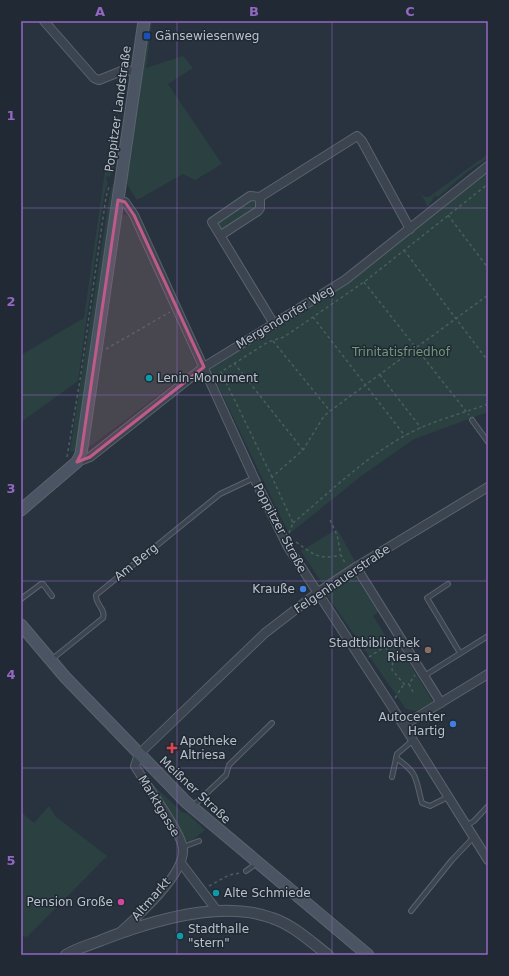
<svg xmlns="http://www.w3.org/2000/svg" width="509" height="976" viewBox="0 0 509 976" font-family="'DejaVu Sans',sans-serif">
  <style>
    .green { fill: #2b4141 }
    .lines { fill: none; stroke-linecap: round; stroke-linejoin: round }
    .service-casing { stroke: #5a636d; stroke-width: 6 }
    .minor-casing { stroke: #5a636d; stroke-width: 10 }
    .tertiary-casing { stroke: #5a636d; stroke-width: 12 }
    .secondary-casing { stroke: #5a636d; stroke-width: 13 }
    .path { stroke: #4a5e5f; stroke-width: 1.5; stroke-dasharray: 3 3; stroke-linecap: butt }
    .service { stroke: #3c454f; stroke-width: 4 }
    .minor { stroke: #3c454f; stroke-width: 8 }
    .tertiary { stroke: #3c454f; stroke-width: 10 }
    .secondary { stroke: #4a5462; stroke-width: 11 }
    .marked { fill: #be5b87; fill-opacity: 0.2; stroke: #be5b87; stroke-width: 3; stroke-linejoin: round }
    .grid { fill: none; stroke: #9367c3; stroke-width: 1; stroke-opacity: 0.55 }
    .transit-dot { fill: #1a4fb4; stroke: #212a34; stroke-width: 1.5 }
    .culture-dot { fill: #0f9aa8; stroke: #212a34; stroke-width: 1.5 }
    .shop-dot { fill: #3f7fe0; stroke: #212a34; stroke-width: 1.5 }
    .education-dot { fill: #8d6e63; stroke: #212a34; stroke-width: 1.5 }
    .health-dot { fill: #e0444e; stroke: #212a34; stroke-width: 1.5 }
    .hotel-dot { fill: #d1479c; stroke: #212a34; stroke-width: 1.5 }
    .labels { text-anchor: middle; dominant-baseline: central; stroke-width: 3; stroke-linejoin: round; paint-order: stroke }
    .poi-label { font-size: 12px; fill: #b8c0ca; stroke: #212a34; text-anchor: start }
    .street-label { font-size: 12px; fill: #b8c0ca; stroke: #212a34 }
    .park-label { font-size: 12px; fill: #719978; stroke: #212a34 }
    .neatline { fill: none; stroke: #9367c3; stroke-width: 1.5 }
    .grid-label { font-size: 13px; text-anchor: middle; font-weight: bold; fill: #9367c3 }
  </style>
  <rect width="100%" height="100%" fill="#28333f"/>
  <g class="green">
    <polygon points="148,21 152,21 146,68 183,56 193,68 168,84 222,164 195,180 183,174 137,200 128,186 126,178"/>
    <polygon points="488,154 488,158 468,171 438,197 435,195 428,207 421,194 425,197 429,197"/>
    <polygon points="107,157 114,166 110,177 107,176 106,180 108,182 104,195 78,381 21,422 21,355 84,318"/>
    <polygon points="488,171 488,412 414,439 360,477 289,534 210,369 347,284"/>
    <polygon points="113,184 116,184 76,452 70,451 110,193"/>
    <polygon points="252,199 257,205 256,208 223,229 221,229 216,222"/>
    <polygon points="125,214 131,218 197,366 87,449 120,217"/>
    <polygon points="337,529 356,563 322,583 301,551"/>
    <polygon points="355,576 378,612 373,616 392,646 397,643 433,702 416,711 406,709 326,594"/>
    <polygon points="152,784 182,812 188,814 205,830 190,842 186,840"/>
    <polygon points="49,806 55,816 107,856 27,937 21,935 21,812 34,823"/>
  </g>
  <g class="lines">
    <defs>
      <g id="service">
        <polyline points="472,420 488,442"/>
        <polyline points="448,584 427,598 460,653"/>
        <polyline points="21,599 41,584 43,584 52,596"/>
        <path d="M51,660l52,-42c3,-9 -8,-14 -7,-23l124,-101 34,-16"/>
        <polyline points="424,676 488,636"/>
        <path d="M396,758c23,16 19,20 26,45l8,3 18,-9"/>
        <polyline points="392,777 397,754 412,741"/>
        <polyline points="193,806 226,775 229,765 272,723"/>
        <polyline points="467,825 474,821 488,806"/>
        <polyline points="183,847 199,841"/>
        <polyline points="246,871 257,863"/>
        <polyline points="411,911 452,860 474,837"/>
      </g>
      <g id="minor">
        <polyline points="44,21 94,78 99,80 124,70 137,72"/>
        <polyline points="260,197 357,136 362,141 410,229"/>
        <polyline points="118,200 125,202 134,215 254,478 288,547 389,702 488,860"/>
        <polyline points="221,235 258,211 260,208 260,197 250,196 212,222 274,324"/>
        <polyline points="77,462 90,457 204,367 345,280 488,166"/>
        <polyline points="356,567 441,703"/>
        <polyline points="404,725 488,674"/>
        <polyline points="181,863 218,912"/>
        <path d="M120,932c18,-16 66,-58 63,-84 -3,-18 -37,-63 -48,-82l4,-12 126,-121 52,-40 39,-26 132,-80"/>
      </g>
      <path id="tertiary" d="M66,955c11,-7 24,-10 36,-15 49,-19 119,-41 170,-22 21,7 38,23 56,37"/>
      <g id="secondary">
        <polyline points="21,510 77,462 81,454 144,21"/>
        <polyline points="21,625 65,677 186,802 368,955"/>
      </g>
    </defs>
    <use href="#service" class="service-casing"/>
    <use href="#minor" class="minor-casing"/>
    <use href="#tertiary" class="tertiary-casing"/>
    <use href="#secondary" class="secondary-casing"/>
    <g class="path">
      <polyline points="448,215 488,268"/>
      <polyline points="404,250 488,361"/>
      <polyline points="364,282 469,415"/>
      <polyline points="313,317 405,436"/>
      <polyline points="273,341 330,411"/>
      <polyline points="106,349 170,312"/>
      <polyline points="234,363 303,450"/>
      <polyline points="380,375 421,428"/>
      <polyline points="67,457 80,380 106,197 109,187"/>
      <polyline points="272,477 221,372 268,342 284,337 364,282 488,184"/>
      <polyline points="330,520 337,535 341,555 346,565"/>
      <path d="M293,523c36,-30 71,-65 113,-88 25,-14 55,-21 82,-31"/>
      <polyline points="289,533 293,523 272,477 303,450 324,416 330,411 488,295"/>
      <path d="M296,542c18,13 23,18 45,13"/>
      <polyline points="385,647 393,659"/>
      <polyline points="400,654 393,659 392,670 404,684 409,684"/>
      <polyline points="369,657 392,642"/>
      <polyline points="413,692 409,684 415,675"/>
      <polyline points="395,698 404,684"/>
      <polyline points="209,886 229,875 240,873"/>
    </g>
    <use href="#service" class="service"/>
    <use href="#minor" class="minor"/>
    <use href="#tertiary" class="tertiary"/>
    <use href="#secondary" class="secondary"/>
  </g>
  <path class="marked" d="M118,200l7,2 9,13 70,152 -114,90 -13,5 4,-8z"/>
  <path class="grid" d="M177,21v934M332,21v934M21,208h467M21,395h467M21,581h467M21,768h467"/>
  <rect class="transit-dot" x="143" y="32" width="8" height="8" rx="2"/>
  <g class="culture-dot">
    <circle cx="149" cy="378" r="4"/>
    <circle cx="216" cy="893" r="4"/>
    <circle cx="180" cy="936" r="4"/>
  </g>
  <g class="shop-dot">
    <circle cx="303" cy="589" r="4"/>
    <circle cx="453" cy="724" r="4"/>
  </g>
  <circle class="education-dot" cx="428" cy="650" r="4"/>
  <path class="health-dot" d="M170 742h4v4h4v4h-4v4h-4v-4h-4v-4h4z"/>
  <circle class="hotel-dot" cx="121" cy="902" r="4"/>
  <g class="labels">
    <g class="poi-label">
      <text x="155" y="36">Gänsewiesenweg</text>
      <text x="157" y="378">Lenin-Monument</text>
      <text x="295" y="589" text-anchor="end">Krauße</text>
      <text x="420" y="643" text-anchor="end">Stadtbibliothek<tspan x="420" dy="14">Riesa</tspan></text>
      <text x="445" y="717" text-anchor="end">Autocenter<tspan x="445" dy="14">Hartig</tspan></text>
      <text x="180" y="741">Apotheke<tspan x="180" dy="14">Altriesa</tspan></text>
      <text x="224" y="893">Alte Schmiede</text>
      <text x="113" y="902" text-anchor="end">Pension Große</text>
      <text x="188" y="929">Stadthalle<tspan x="188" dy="14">"stern"</tspan></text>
    </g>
    <g class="street-label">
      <text transform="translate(118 109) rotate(-82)">Poppitzer Landstraße</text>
      <text transform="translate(285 317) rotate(-31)">Mergendorfer Weg</text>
      <text transform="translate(280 528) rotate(62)">Poppitzer Straße</text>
      <text transform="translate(136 562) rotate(-39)">Am Berg</text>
      <text transform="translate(342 579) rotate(-34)">Felgenhauerstraße</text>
      <text transform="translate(195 790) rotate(43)">Meißner Straße</text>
      <text transform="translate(159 806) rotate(59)">Marktgasse</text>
      <text transform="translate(151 899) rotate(-49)">Altmarkt</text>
    </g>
    <g class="park-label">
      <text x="401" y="352">Trinitatisfriedhof</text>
    </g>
  </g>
  <rect width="509" height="976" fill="none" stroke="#212a34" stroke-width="44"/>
  <rect x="22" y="22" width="465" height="932" class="neatline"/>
  <g class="grid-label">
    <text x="100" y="16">A</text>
    <text x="254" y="16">B</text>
    <text x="410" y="16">C</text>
    <text x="11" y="120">1</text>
    <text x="11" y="306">2</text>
    <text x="11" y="493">3</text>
    <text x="11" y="679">4</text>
    <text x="11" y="865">5</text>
  </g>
</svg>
